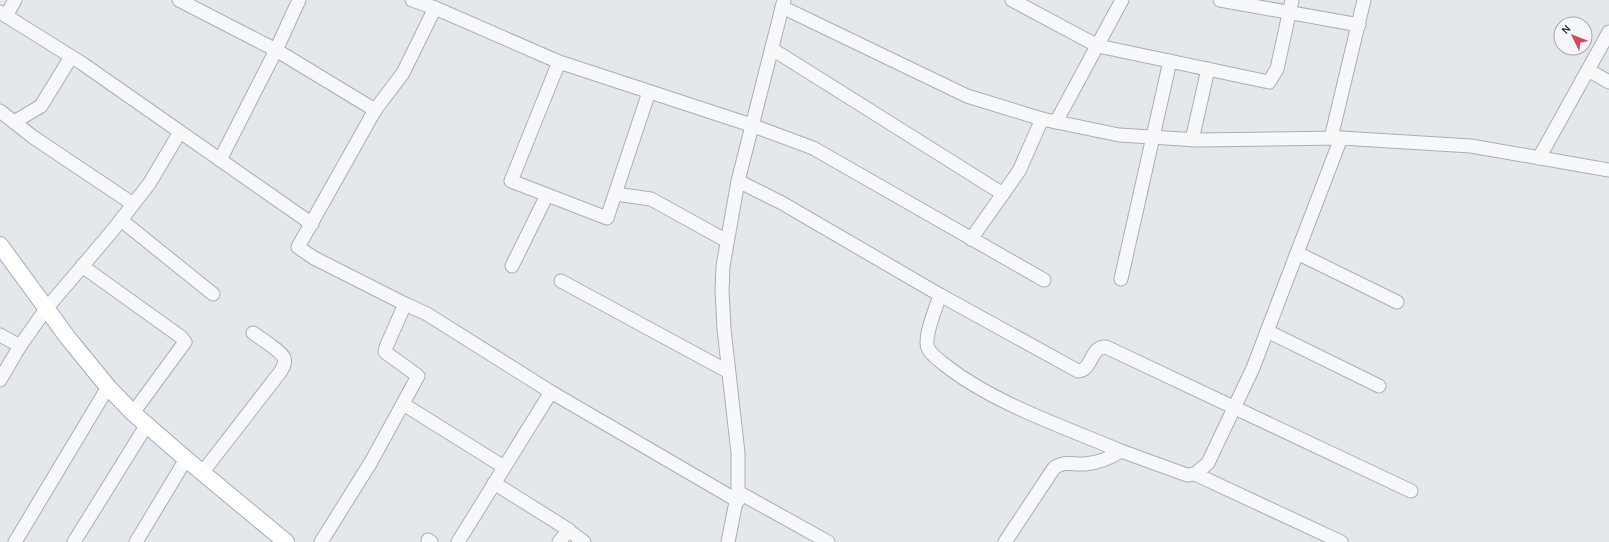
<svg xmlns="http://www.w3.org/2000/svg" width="1609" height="542" viewBox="0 0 1609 542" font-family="Karla,sans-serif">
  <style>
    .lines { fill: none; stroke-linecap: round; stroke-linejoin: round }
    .minor-casing { stroke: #a9aeb7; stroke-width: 15 }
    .major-casing { stroke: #a3abb8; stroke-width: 18 }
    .minor { stroke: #f7f8fa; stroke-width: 13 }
    .major { stroke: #fff; stroke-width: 16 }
  </style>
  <rect width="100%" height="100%" fill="#e4e7ec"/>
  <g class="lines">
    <defs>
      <g id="minor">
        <polyline points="179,0 276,50 375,110"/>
        <polyline points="412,0 435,8 559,62 751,125 813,148 1044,280"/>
        <polyline points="1012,0 1098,46 1269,82 1277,69 1292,0"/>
        <polyline points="1220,0 1359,25"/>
        <polyline points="782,7 967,96 1042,119 1119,135 1198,140 1341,138"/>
        <polyline points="0,12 83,64 312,224"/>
        <polyline points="6,16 15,0"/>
        <polyline points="772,49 1003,194"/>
        <polyline points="559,62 511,181 607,218 649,92"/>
        <polyline points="1588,70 1609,82"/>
        <polyline points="0,111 33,137 133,204"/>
        <polyline points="14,122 41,106 71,57"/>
        <polyline points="1056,122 1122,0"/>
        <polyline points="1331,138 1364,0"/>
        <polyline points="1192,140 1208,69"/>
        <polyline points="1539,158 1609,32"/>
        <polyline points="220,160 276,50 299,0"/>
        <path d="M738,181l44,22 158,92c-3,11 -17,42 -12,53 3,7 11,12 17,17 48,38 119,62 176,86"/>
        <polyline points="615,194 651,199 727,241"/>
        <polyline points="121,220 213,294"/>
        <polyline points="971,239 1019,171 1042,119"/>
        <polyline points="1297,253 1397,302"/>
        <polyline points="82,266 181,337 185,342 133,413"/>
        <polyline points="512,266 547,195"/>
        <polyline points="1121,279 1170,61"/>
        <polyline points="561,281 727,371"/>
        <path d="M940,295l138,76c15,-1 12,-25 28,-24l305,144"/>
        <polyline points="405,304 427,314 551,392 738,501"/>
        <polyline points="1267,331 1379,386"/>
        <polyline points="0,335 20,346"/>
        <polyline points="0,380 20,346 46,309 113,230 149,184 180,132"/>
        <polyline points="403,404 504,467"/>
        <path d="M202,473l79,-102c2,-4 5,-8 3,-13 -3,-7 -24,-20 -31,-25"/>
        <polyline points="1195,474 1341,542"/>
        <polyline points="494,483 569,530 559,542"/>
        <polyline points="738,492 828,542"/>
        <polyline points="569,531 584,542"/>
        <polyline points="428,540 431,542"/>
        <polyline points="15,542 108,387"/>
        <polyline points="74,542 146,426"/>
        <polyline points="136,542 186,459"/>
        <polyline points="321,542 371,462 418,376 385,352 386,347 405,304 314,258 298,247 375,110 403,73 435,8"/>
        <polyline points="458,542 551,392"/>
        <polyline points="728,542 738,492 738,453 724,329 722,290 723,266 738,181 784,0"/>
        <path d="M1005,542l49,-74c11,-8 19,-3 31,-4 13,-1 25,-6 36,-13l66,24 8,-1 13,-11 45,-95 88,-230 130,8 138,24"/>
      </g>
      <polyline id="major" points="0,245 68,338 108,387 133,413 186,459 286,542"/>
    </defs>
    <use href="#minor" class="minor-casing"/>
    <use href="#major" class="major-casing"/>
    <use href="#minor" class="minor"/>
    <use href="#major" class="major"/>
  </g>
  <g transform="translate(1573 36) rotate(313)"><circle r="19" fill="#f4f6f9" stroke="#a4a8b1"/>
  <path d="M0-3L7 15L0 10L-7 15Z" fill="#d1495b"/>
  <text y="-6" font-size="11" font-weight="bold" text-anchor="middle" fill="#2b3445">N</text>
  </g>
</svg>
